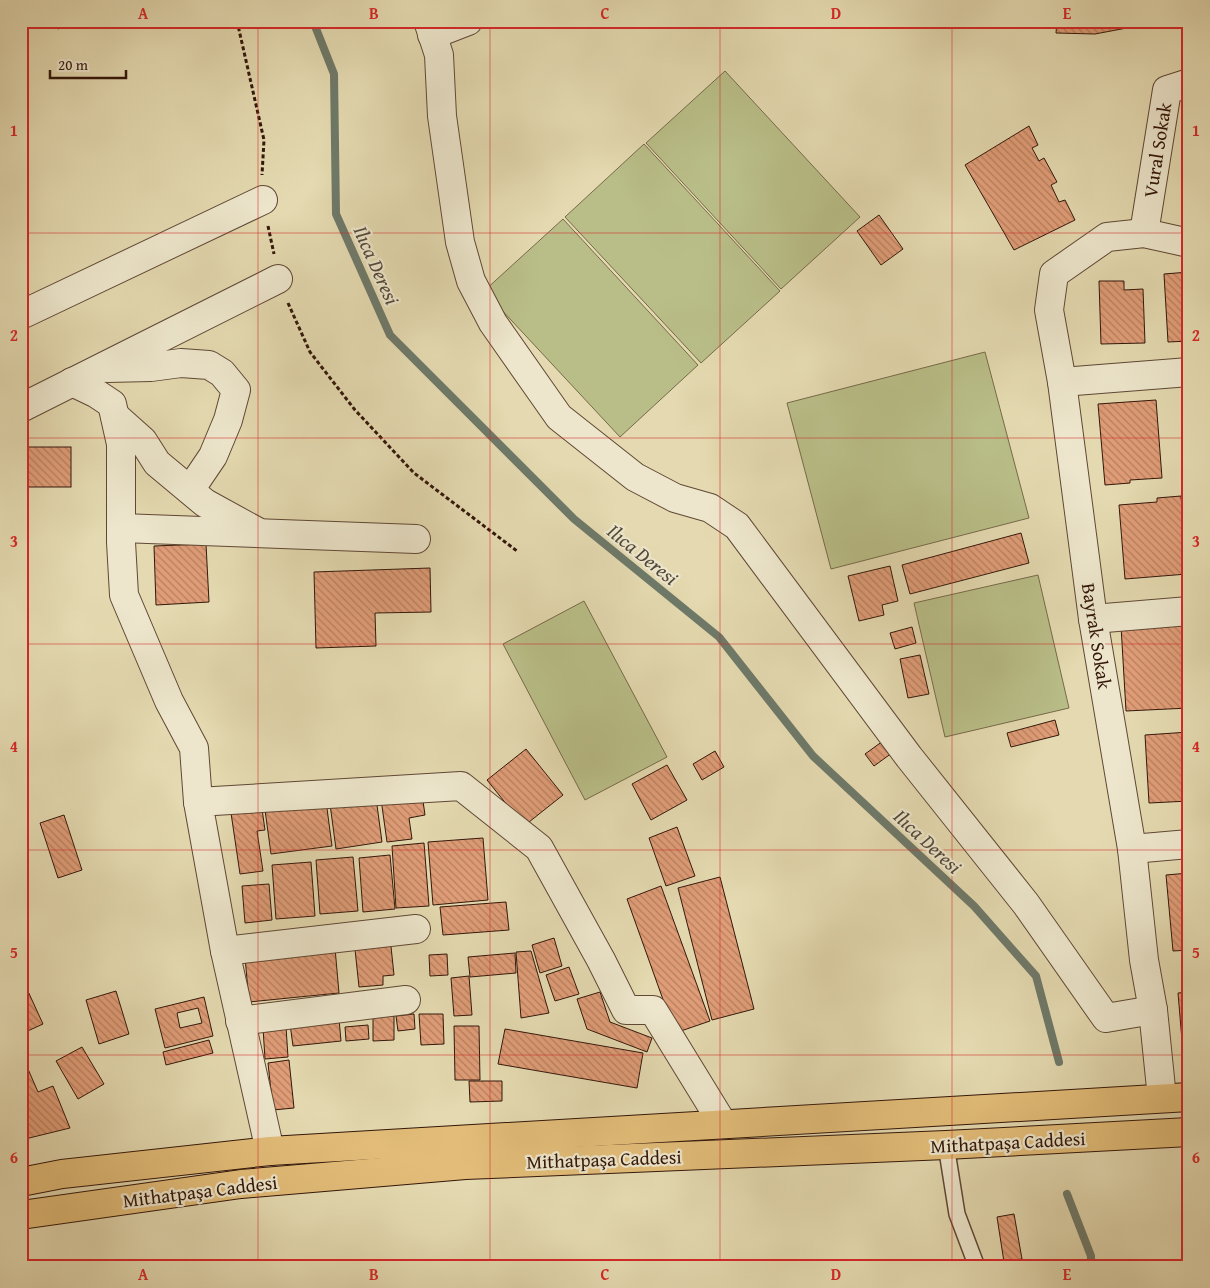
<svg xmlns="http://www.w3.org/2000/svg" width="1210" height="1288" viewBox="0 0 1210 1288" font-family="'Gentium Book Plus',serif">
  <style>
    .garden { fill: #b9be88; stroke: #766a49 }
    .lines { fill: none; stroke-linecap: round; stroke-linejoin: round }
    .stream { stroke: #6e7969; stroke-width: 8 }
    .building { fill: url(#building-back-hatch); stroke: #33170a; fill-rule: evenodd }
    .lane-casing { stroke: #5f4834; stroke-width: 18 }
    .street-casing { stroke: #5f4834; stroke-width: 30 }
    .primary-casing { stroke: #33170a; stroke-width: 30 }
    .path { stroke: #33170a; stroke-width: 3; stroke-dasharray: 4 2.5; stroke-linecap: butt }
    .lane { stroke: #ede6cc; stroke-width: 15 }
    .street { stroke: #ede6cc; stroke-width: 28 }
    .primary { stroke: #e2bc78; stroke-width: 28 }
    .grid { fill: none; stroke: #d62828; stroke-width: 1; stroke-opacity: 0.55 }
    .labels { text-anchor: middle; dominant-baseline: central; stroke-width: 4.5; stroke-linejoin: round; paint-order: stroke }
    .street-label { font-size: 19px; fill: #33170a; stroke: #ede6cc }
    .water-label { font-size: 20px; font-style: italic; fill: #514839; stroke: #ede6cc }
    .neatline { fill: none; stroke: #d62828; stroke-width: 2 }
    .grid-label { font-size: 16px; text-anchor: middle; font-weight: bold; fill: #d62828 }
  </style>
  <defs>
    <pattern id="building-back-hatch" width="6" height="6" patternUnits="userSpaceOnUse" patternTransform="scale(1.25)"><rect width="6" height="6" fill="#e09d77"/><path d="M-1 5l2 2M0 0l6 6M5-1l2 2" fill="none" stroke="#b67f60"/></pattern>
  </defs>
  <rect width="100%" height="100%" fill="#e4d9b0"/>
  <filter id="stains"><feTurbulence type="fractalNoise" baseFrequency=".004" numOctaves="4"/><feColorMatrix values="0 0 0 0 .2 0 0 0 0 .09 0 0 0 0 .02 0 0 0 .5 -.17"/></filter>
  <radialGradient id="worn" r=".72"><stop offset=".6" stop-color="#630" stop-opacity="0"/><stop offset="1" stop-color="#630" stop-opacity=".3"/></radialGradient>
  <g class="garden">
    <polygon points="725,71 860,217 781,289 646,143"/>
    <polygon points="644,144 780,291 701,363 565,217"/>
    <polygon points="563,219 698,365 620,437 484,291"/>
    <polygon points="985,352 1029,518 831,569 787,403"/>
    <polygon points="1038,575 1069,708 945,737 914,603"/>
    <polygon points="584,601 667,757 585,800 503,644"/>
  </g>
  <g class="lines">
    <g class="stream">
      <polyline points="313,21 334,74 336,214 390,335 574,519 719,637 813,756 974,906 1036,976 1059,1062"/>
      <polyline points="1067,1194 1091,1256 1091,1267"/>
    </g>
  </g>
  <g class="building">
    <polygon points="56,21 82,21 58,29"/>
    <polygon points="1057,21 1139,21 1132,27 1095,34 1056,33"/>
    <polygon points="1029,126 1038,145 1032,148 1039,161 1044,158 1057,182 1051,185 1059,202 1065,200 1075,220 1014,250 965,165"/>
    <polygon points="879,215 903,249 881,265 857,231"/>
    <polygon points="1189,272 1189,341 1168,342 1164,274"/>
    <polygon points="1099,281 1124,281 1124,290 1143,289 1145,343 1101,344"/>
    <polygon points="1189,396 1189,479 1185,479 1182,397"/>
    <polygon points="1156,400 1162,478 1130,480 1130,483 1105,485 1098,404"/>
    <rect x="21" y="447" width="50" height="40"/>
    <polygon points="1181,496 1187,574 1125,579 1119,505 1157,502 1157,498"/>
    <polygon points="1021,533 1029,563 910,594 902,565"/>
    <polygon points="206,544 209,602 156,605 154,546"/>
    <polygon points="890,566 898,601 882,605 884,615 859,621 848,576"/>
    <polygon points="430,568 431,612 375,613 376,646 316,648 314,572"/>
    <polygon points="1188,622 1189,708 1126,711 1121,626"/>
    <polygon points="912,627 916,643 895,649 890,633"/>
    <polygon points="920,655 929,694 908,698 900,659"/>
    <polygon points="1055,720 1059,735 1011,747 1007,733"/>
    <polygon points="1189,732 1189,801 1149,803 1145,735"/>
    <polygon points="883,741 892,753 874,766 865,754"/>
    <polygon points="526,749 563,795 524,826 487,780"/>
    <polygon points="715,751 724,767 702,780 693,764"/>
    <polygon points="667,765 687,800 651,820 632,784"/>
    <polygon points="422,794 425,815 409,818 412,839 387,842 381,799"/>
    <polygon points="376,798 382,842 336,849 330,804"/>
    <polygon points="326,801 332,846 271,854 265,810"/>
    <polygon points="262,809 265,830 257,831 263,871 240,874 231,813"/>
    <polygon points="64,815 82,870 58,878 40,823"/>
    <polygon points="677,827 695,876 666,886 649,838"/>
    <polygon points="483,838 488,900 433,905 428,842"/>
    <polygon points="424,843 429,906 396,908 392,846"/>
    <polygon points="390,855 395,909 363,912 359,858"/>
    <polygon points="353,857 358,911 320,914 316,860"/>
    <polygon points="311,862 315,916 276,919 272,865"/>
    <polygon points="1189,873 1189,950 1173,951 1166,875"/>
    <polygon points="720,877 754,1009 712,1020 678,888"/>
    <polygon points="269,884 272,920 245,923 242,886"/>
    <polygon points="661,886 710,1021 675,1033 627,899"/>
    <polygon points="506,902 509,930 443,935 440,907"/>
    <polygon points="390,937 394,975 383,976 383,985 359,987 354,940"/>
    <polygon points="554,938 562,966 540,973 532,945"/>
    <polygon points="335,948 339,993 249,1002 245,957"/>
    <polygon points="531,951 549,1013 521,1018 516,952"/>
    <polygon points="515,953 516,973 470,977 468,957"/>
    <polygon points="447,954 448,975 430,976 429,955"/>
    <polygon points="569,967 579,994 555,1001 546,975"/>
    <polygon points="21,976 43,1024 21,1034"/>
    <polygon points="469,976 472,1015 454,1016 451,978"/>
    <polygon points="116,991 129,1034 99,1044 86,1000"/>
    <polygon points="600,992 610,1022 652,1038 647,1052 587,1029 577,999"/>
    <polygon points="1189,992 1189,1064 1184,1064 1178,993"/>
    <path d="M204,997l9,39 -48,12 -10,-39zM198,1008l4,15 -22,5 -3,-15z"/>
    <polygon points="414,1014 415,1029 398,1031 396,1016"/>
    <polygon points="419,1014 443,1014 444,1044 421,1045"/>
    <polygon points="373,1016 394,1016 394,1040 373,1041"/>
    <polygon points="339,1019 341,1041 293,1046 290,1024"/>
    <polygon points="368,1025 369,1039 346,1041 345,1027"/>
    <polygon points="454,1026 479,1026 480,1080 455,1080"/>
    <polygon points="286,1027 288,1057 265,1059 263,1028"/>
    <polygon points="505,1029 643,1053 637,1088 498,1064"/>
    <polygon points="209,1040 213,1053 166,1065 163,1052"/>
    <polygon points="82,1047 104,1084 78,1099 56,1061"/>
    <polygon points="21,1053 38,1092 53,1086 70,1128 21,1140"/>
    <polygon points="289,1060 294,1108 273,1110 268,1063"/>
    <polygon points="469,1081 502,1081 502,1101 470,1102"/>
    <polygon points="1014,1214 1022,1259 1004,1262 997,1217"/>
  </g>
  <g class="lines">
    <defs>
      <polyline id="lane" points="946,1145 957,1214 977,1267"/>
      <g id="street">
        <polyline points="428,21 439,55 442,116 460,242 471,281 493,323 559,417 635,477 675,498 710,508 737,526 909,757 1026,904 1106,1018 1153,1010"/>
        <polyline points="432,35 468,21"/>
        <polyline points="1144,233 1167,90 1189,83"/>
        <polyline points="21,315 263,200"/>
        <polyline points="107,368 151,367 181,363 209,365 222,373 236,390 228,420 213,456 190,490"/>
        <polyline points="72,382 97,394 112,404 121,444 121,542 124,595 169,701 194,748 198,802"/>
        <polyline points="1062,382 1189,372"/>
        <polyline points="21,408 278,279"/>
        <polyline points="115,416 143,441 157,463 205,503 256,531"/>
        <polyline points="121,528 416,539"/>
        <polyline points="1093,619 1189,611"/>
        <polyline points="1132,849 1189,844"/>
        <polyline points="225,951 416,929"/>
        <polyline points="240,1021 406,1000"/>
        <polyline points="1162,1098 1153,1010 1144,960 1132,849 1093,619 1062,382 1049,310 1054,274 1107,237 1144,233 1189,243"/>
        <polyline points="270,1151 225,951 198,802 461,786 539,848 601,960 626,1010 653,1010 723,1124"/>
      </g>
      <g id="primary">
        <polyline points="21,1182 62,1174 270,1151 1189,1097"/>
        <polyline points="21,1215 241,1184 465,1165 946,1145 1189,1132"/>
      </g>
    </defs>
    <use href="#lane" class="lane-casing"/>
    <use href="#street" class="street-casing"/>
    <use href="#primary" class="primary-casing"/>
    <g class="path">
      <polyline points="237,21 264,140 262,175"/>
      <polyline points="268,226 274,254"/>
      <polyline points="288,303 310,352 355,410 414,473 517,551"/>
    </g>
    <use href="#lane" class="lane"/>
    <use href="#street" class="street"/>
    <use href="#primary" class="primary"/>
  </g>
  <path class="grid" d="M258,21v1246M490,21v1246M720,21v1246M952,21v1246M21,233h1168M21,438h1168M21,644h1168M21,850h1168M21,1055h1168"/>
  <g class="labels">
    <g class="street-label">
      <text transform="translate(1157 150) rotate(-81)">Vural Sokak</text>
      <text transform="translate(1097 636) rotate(81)">Bayrak Sokak</text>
      <text transform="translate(1008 1142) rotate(-3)">Mithatpaşa Caddesi</text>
      <text transform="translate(604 1159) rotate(-2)">Mithatpaşa Caddesi</text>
      <text transform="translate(200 1191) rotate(-7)">Mithatpaşa Caddesi</text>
    </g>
    <g class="water-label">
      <text transform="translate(377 265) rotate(66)">Ilıca Deresi</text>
      <text transform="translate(643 554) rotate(39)">Ilıca Deresi</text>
      <text transform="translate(928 841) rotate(43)">Ilıca Deresi</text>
    </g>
  </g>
  <rect width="1210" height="1288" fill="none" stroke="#e4d9b0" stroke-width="55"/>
  <path d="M50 70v8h76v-8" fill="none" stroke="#33170a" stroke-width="2.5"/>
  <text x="58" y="70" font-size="15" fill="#33170a" stroke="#ede6cc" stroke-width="4" paint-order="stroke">20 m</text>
  <rect x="28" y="28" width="1154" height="1232" class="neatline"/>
  <g class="grid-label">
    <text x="143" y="19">A</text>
    <text x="374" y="19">B</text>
    <text x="605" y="19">C</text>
    <text x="836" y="19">D</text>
    <text x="1067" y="19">E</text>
    <text x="14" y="136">1</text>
    <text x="1196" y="136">1</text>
    <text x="14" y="341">2</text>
    <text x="1196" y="341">2</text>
    <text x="14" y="547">3</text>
    <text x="1196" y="547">3</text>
    <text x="14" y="752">4</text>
    <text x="1196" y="752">4</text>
    <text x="14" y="958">5</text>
    <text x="1196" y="958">5</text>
    <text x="14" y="1163">6</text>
    <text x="1196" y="1163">6</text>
    <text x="143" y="1280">A</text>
    <text x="374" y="1280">B</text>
    <text x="605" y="1280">C</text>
    <text x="836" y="1280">D</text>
    <text x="1067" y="1280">E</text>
  </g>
  <rect width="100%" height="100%" filter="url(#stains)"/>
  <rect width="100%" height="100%" fill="url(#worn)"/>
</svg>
